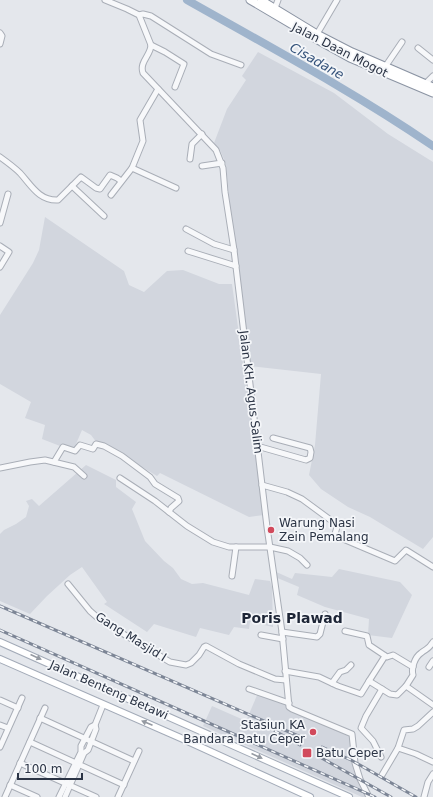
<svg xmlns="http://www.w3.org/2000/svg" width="433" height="797" viewBox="0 0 433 797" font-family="'DejaVu Sans',sans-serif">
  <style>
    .built { fill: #d2d6de }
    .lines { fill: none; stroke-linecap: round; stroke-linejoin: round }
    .river { stroke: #9fb4cc; stroke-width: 8 }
    .minor-casing { stroke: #a9aeb7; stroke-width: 7 }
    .major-casing { stroke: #a3abb8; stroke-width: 8 }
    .highway-casing { stroke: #8b94a3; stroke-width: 9 }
    .minor { stroke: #f7f8fa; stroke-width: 5 }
    .major { stroke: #fff; stroke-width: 6 }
    .highway { stroke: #fff; stroke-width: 7 }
    .rail-casing { stroke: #7d8696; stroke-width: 3 }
    .rail { stroke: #f4f6f9; stroke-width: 1.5; stroke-dasharray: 4.5; stroke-linecap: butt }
    .oneway { fill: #959aa2 }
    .poi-dot { fill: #d1495b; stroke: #f4f6f9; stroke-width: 1.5 }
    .labels { text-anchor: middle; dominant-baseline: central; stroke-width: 3.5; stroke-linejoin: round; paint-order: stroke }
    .street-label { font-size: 12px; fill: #2b3445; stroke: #f4f6f9 }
    .poi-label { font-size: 12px; fill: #2b3445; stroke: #f4f6f9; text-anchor: start }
    .water-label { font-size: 13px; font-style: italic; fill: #34527a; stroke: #f4f6f9 }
    .quarter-label { font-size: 14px; font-weight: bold; fill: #1d2536; stroke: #f4f6f9 }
  </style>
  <rect width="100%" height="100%" fill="#e4e7ec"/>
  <g class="built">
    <polygon points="258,52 334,93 388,134 433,162 433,537 423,549 370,517 348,507 321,489 309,475 315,445 321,374 250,366 237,284 226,164 220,150 217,150 214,143 227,109 246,80 242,76"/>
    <polygon points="45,217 124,271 129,285 144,292 167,271 183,270 219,284 232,284 264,515 249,517 160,473 157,476 112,449 97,443 91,435 82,430 73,451 42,439 45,425 25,418 31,402 0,384 0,315 33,263 39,250"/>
    <polygon points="86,465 116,480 116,487 136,502 132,509 145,541 164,561 173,568 181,579 192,584 203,583 249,595 255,579 270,581 272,587 273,627 250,622 249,629 234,627 229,635 200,628 196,637 154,624 147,632 104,604 107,602 82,567 70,575 47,596 30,614 0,601 0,534 4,530 16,524 26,517 29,506 26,501 32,499 39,506"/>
    <polygon points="339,569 400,582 412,595 392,638 368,635 369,619 325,607 297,595 299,587 275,577 274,571 292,579 295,573 332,577"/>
    <polygon points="258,693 288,704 289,707 350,734 352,759 366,794 365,797 362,797 203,726 212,706 246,721"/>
  </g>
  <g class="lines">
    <path class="river" d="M187,0c83,47 167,92 246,146"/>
    <defs>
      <g id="minor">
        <path d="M105,0l22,9 12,6 12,30c0,10 -12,17 -8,28l73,77 7,18 2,24 9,58 33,277 15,105 7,75 3,2 60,25 3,29 5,16 9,18"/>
        <polyline points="275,8 278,0"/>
        <polyline points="139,15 143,14 151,16 211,54 241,65"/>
        <polyline points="0,33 2,36 0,44"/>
        <polyline points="317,34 337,0"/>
        <polyline points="151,45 165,52 184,64 175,87"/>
        <polyline points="418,48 433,60"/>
        <polyline points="385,67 402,42"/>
        <polyline points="425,84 433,76"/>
        <path d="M0,157c7,5 14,10 20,16 11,12 19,28 38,27l23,-23 15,11 4,1 10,-14 7,3 4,3"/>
        <polyline points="190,159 192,144 202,134"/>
        <polyline points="202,166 222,163"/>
        <polyline points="132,168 176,188"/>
        <polyline points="72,186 104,216"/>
        <polyline points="111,195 132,168 143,141 140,120 158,89"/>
        <polyline points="0,223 8,194"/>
        <polyline points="186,229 214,244 234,250"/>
        <polyline points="0,246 9,252 0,267"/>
        <polyline points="188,251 236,266"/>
        <polyline points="257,446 306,460 310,458 311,452 310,448 273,438"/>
        <polyline points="54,462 63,447 75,451 80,445 93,449 96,444 104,446 122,456 150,477 155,484 178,498 179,501 171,508 169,512"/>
        <polyline points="0,468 30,462 45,460 74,467 84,476"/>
        <polyline points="120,478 155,501 187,526 213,542 229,547 270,547 288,551 300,558 307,565"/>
        <polyline points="262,485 287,492 302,499 336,524 337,527 335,534 336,536 395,561 406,550 433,567"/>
        <polyline points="232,576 236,547"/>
        <polyline points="68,584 90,611 98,618 125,635 170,662 186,665 191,663 199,655 204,647 206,646 239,664 270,677 275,679 286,680"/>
        <polyline points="345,631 367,636 369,645 387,657 393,655 413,667"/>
        <polyline points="282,632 317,637 320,634 325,614"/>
        <polyline points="261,635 283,639"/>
        <polyline points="429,667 433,661"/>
        <polyline points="285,671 319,677 338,686 361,694 369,681 390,694 397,695 406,686 433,705"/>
        <polyline points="369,681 385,656"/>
        <polyline points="332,683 340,672 346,670 351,665"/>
        <path d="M406,686l7,-11c-2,-7 2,-18 8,-22 6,-5 7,-3 12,-11"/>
        <polyline points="249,689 289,703"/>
        <polyline points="0,700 18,708"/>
        <polyline points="40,718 134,761"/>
        <polyline points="0,725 8,728"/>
        <polyline points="30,742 124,785"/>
        <polyline points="0,747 22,698"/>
        <polyline points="398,748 416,754 433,762"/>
        <polyline points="381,757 373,741 361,728 366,716 382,689"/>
        <polyline points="20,763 96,797"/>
        <polyline points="382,775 398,748 404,730 413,729 418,726 433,712"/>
        <polyline points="10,785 37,797"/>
        <polyline points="5,797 45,708"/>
        <polyline points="59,797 81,752 81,746 91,727 95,725 103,705"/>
        <polyline points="65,797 84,753 88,750 96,729 95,725"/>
        <polyline points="118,797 139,751"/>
        <polyline points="424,797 428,782 433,774"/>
      </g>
      <g id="major">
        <polyline points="0,642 349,797"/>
        <polyline points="0,659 183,739 310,797"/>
      </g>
      <g id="highway">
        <polyline points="250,0 323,43 350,58 433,93"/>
        <polyline points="261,0 317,34 352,52 433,87"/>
      </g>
    </defs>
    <use href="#minor" class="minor-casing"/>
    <use href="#major" class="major-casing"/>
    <use href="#highway" class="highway-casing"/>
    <use href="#minor" class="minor"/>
    <use href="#major" class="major"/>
    <use href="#highway" class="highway"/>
    <defs>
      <g id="rail">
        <polyline points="0,606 303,738"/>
        <polyline points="0,630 375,797"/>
        <polyline points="275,731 300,745"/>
        <polyline points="322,747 351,760 416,797"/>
        <polyline points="318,756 391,797"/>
      </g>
    </defs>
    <use href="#rail" class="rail-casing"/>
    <use href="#rail" class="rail"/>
  </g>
  <defs><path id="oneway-solid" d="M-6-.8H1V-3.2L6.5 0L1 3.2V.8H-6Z"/></defs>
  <g class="oneway">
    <use href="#oneway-solid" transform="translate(36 657) rotate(24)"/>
    <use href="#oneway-solid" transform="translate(147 723) rotate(-157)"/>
    <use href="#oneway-solid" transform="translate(257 756) rotate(24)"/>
  </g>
  <g class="poi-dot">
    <circle cx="271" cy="530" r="4"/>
    <circle cx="313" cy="732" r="4"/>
    <rect x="302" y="748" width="10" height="10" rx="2"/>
  </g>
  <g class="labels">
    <g class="street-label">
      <text transform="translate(340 50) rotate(27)">Jalan Daan Mogot</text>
      <text transform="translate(251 392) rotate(83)">Jalan KH. Agus Salim</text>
      <text transform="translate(131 637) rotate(32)">Gang Masjid I</text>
      <text transform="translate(109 690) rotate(24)">Jalan Benteng Betawi</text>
    </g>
    <g class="poi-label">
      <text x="279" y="523">Warung Nasi<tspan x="279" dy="14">Zein Pemalang</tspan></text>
      <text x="305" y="725" text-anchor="end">Stasiun KA<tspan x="305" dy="14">Bandara Batu Ceper</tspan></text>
      <text x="316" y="753">Batu Ceper</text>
    </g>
    <g class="water-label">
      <text transform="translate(317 61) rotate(30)">Cisadane</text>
    </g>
    <g class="quarter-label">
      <text x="292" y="618">Poris Plawad</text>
    </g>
  </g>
  <path d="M18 773v6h64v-6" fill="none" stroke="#2b3445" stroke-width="2"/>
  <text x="24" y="773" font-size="12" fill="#2b3445" stroke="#f4f6f9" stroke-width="3" paint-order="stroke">100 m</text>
</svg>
